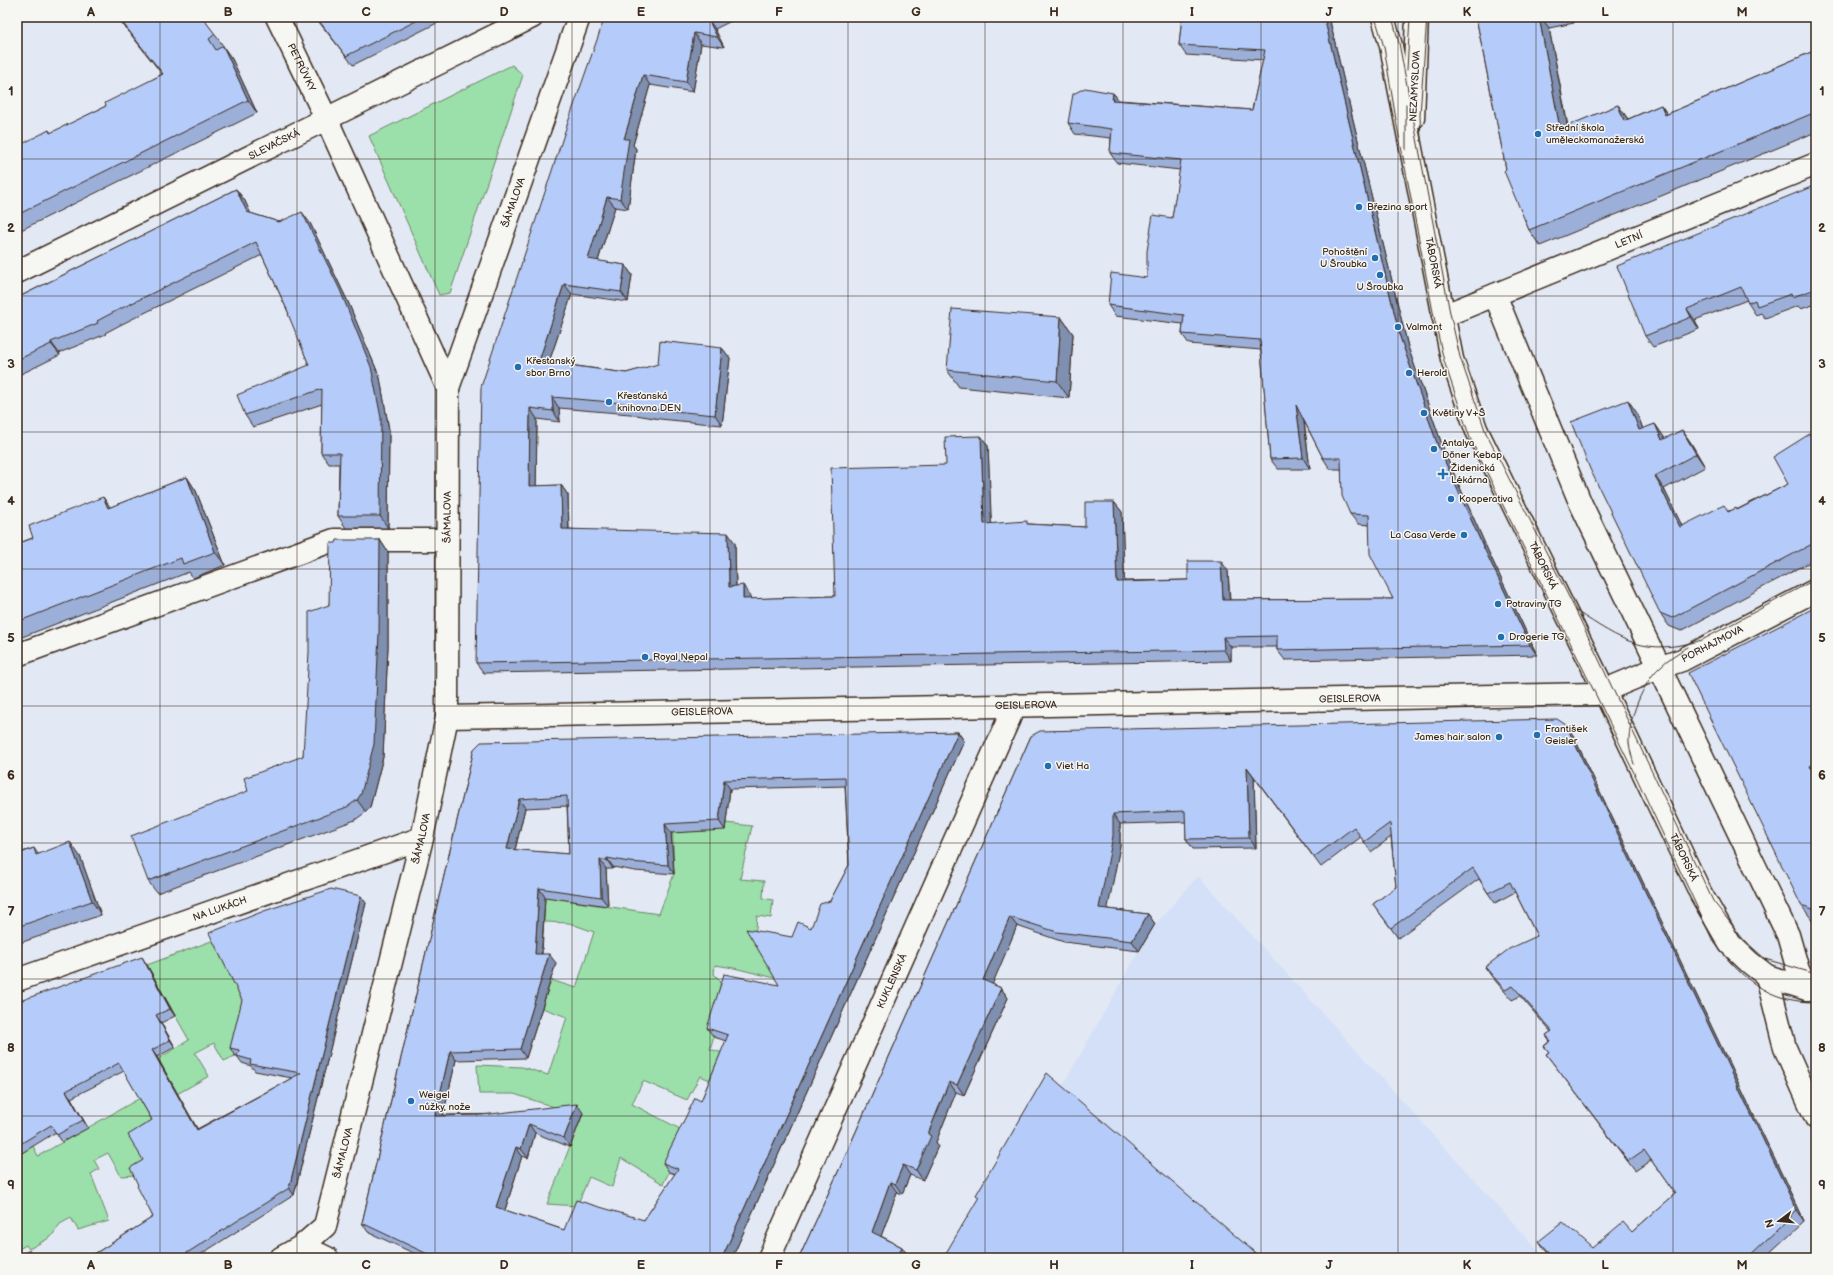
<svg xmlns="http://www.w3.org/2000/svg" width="1833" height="1275" viewBox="0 0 1833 1275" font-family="'Balsamiq Sans',sans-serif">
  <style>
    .built { fill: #d4e0f7 }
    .green { fill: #9bdfab; stroke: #6b8464 }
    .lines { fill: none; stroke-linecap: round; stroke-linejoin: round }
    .minor-casing { stroke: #3b2a1e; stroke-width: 25 }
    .minor { stroke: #f6f6f2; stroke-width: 22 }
    .tram { stroke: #3b2a1e; stroke-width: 1 }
    .wall { fill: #9cafd8; stroke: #3b2a1e; fill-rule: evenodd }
    .shaded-wall { fill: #7f8fb0; stroke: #3b2a1e }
    .building { fill: #b5ccfb; stroke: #3b2a1e; fill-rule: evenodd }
    .grid { fill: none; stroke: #3b2a1e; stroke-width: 1; stroke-opacity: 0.55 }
    .poi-dot { fill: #1f6fb2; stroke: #f6f6f2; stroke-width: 1.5 }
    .labels { text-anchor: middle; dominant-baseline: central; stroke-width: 3; stroke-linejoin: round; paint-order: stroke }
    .street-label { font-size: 10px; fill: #3b2a1e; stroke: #f6f6f2 }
    .poi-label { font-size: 10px; fill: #3b2a1e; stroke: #f6f6f2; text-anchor: start }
    .neatline { fill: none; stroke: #3b2a1e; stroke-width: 1.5 }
    .grid-label { font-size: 13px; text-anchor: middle; font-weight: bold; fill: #3b2a1e }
  </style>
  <rect width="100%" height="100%" fill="#e2e9f5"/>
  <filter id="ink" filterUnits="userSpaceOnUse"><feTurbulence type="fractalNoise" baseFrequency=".025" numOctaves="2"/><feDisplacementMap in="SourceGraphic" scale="8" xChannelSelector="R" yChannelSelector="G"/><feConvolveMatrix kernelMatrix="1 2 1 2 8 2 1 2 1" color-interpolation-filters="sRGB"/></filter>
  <g filter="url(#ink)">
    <polygon class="built" points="1198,876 1545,1258 965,1258 1152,928"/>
    <g class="green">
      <polygon points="512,65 523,75 450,293 439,295 369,136"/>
      <polygon points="672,814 725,830 726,823 752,826 740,879 764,881 763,898 773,900 771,918 757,916 755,938 775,978 734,968 715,965 714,974 721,981 718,995 739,1000 718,1023 710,1049 729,1055 718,1083 700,1076 687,1100 643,1081 632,1104 709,1144 675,1160 663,1184 621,1158 612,1187 589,1177 577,1206 547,1204 582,1116 514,1094 479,1094 477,1065 522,1067 548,1075 567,1017 542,1008 551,980 576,988 594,932 569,923 524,921 523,891 577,902 659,914 674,874"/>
      <polygon points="214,940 245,1005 235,1056 224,1061 214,1043 195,1053 209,1076 177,1094 148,1167 135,1175 121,1176 108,1153 94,1160 99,1169 91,1174 109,1221 78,1230 71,1218 60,1224 51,1237 29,1249 26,1245 17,1250 17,1156 33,1146 38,1156 170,1081 158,1059 189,1040 147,965"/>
    </g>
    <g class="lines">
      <defs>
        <g id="minor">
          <path id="s1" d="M277,17l49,101 122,270"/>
          <path id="s2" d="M1383,17l8,29 61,313 24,70 128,261 97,204 29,50 19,18 18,14 40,13 9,-1"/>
          <polyline points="1413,118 1417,17"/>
          <path id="s3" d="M17,272l515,-255"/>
          <polyline points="1495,295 1580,502 1788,935 1798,970 1807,989"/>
          <path id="s4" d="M1443,316l373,-152"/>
          <polyline points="17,655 334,540 447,540"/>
          <path id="s5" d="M447,717l1149,-23 62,-26 24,-8 134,-70"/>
          <polyline points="1767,976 1785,1048 1816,1118"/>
          <path id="s6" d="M17,980l405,-142"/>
          <polyline points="302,1246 327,1258"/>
          <path id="s7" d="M281,1258l21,-12 23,-20 97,-388 25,-121 1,-329 131,-371"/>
          <path id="s8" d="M769,1258l246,-553"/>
        </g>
      </defs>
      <use href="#minor" class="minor-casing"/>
      <use href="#minor" class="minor"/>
      <g class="tram">
        <path d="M1375,17l9,30 13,79 37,191 10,44 26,77 168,343 74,158c26,37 56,64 104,63"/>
        <polyline points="1392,17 1399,43 1450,313 1460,357 1486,433 1576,611 1713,901 1743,939 1765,959 1816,974"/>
        <polyline points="1407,70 1410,17"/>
        <polyline points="1421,142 1420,115 1427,17"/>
        <polyline points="1406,150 1406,104"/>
        <path d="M1576,611c47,30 68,46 126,29l114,-61"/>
        <path d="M1634,764c-2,-6 -4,-14 -5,-21 -1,-23 14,-61 31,-76 8,-8 17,-14 28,-20"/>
      </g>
    </g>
    <g class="wall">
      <polygon points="117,17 202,17 224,47 223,47 232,59 257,113 17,232 17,150 49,130 51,133 106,106 162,74"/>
      <polygon points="315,17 449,17 353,65"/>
      <polygon points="605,17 739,17 715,29 724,47 701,44 693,92 650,85 633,145 636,149 628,209 615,207 598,261 625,265 632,275 628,302 572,294 549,362 626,373 722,348 730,358 722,425 660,419 630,414 559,408 560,422 537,419 536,486 561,485 568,495 569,529 735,543 736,586 750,596 750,599 835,596 946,465 981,436 988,446 991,524 1029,524 1085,527 1114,502 1122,512 1124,581 1188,580 1228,571 1230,600 1393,599 1370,525 1358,524 1350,514 1341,469 1330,469 1323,458 1304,421 1310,469 1278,469 1270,459 1261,350 1189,344 1182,334 1183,324 1115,316 1108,305 1147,278 1172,218 1180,170 1117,163 1110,153 1111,138 1075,134 1068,123 1113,93 1119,100 1252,110 1263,60 1186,55 1179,45 1182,17 1329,17 1347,95 1408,347 1446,456 1489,553 1537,655 1285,660 1277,650 1277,647 1231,647 1231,661 484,673 476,663"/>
      <polygon points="1476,17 1573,17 1574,23 1549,28 1568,126 1618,105 1628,119 1661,105 1667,114 1816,50 1816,132 1540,246 1529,230 1506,169"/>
      <polygon points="1816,185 1816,304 1801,309 1798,306 1765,318 1761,313 1756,315 1748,303 1747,300 1695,320 1699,329 1653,347 1645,336"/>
      <polygon points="236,189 245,201 250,213 279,222 310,223 348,302 380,378 389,430 388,528 346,528 338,516 339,464 329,464 321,453 322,404 253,427 245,415 309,365 289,314 262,255 122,324 105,333 106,334 59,353 60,355 17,376 17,298"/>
      <polygon points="1061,317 1073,334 1069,398 959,387 947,370"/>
      <polygon points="1637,413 1643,429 1655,424 1665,439 1682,430 1691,443 1705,467 1664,489 1682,526 1728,511 1738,509 1788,484 1816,430 1816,559 1681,631 1669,626 1660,613"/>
      <polygon points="187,477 196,491 225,565 193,578 189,572 17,639 17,544"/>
      <polygon points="380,540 388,552 388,646 383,757 370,807 366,812 355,820 157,893 148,881 248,791 303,756 329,605 336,543"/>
      <polygon points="1816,607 1816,923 1813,921 1801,905"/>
      <polygon points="17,720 20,727 17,728"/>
      <path d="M958,732l6,9 -232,517h-308l-56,-26 -6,-9 112,-474zM845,786l4,79 -19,36 -19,27 -19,9 -13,48 -72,43 7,9 12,4 -25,60 -38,62 6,9 6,2 -31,46 -80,10 -59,-20 17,-54 6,2 7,-25 35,14 13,-34 -140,2 13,-55 70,-2 30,-95 -14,-9 3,-57 63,9 -2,-37h7v-2l22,4 39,3 -3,-41 54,-3 5,-41zM567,806l2,48 -54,-4 10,-42z"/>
      <polygon points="1573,735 1804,1221 1764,1258 1553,1258 1546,1251 1539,1241 1592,1248 1632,1232 1675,1194 1651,1160 1635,1171 1546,1054 1549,1052 1544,1046 1550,1041 1546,1035 1551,1032 1520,996 1512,1000 1492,977 1485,967 1537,936 1515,892 1495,903 1488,893 1479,879 1398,938 1373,904 1396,887 1391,837 1371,852 1361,837 1321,867 1254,777 1256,848 1193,849 1186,839 1186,822 1120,824 1120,846 1107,909 1148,914 1155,924 1139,951 1064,942 1017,926 992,984 1001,988 1008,998 964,1095 956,1092 936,1142 938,1146 923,1180 910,1175 902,1194 897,1192 881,1236 902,1247 909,1257 908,1258 799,1258 843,1161 1031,736"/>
      <polygon points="34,848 38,854 80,856 101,915 17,944 17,849 22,852"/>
      <polygon points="366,903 294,1195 195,1258 88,1258 153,1217 138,1185 143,1160 152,1120 124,1071 71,1098 88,1128 62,1142 56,1132 17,1156 17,1002 147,965 175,1016 161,1023 175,1047 157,1057 197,1129 292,1078 255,1071 251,1066 242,1063 237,1056 235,1056 230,1048"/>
    </g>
    <g class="shaded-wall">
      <polygon points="1324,17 1329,17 1347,95 1408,347 1446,456 1489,553 1537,655 1530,645 1481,542 1438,446 1400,337 1340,84"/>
      <polygon points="1539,17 1541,17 1549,28 1571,145 1560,129"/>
      <polygon points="1570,17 1573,17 1574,23"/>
      <polygon points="708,19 715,29 724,47 717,37"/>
      <polygon points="694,33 701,44 693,92 686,82"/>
      <polygon points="223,46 232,59 257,113 248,100"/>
      <polygon points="643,75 650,85 633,145 636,149 628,209 620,199 624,139"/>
      <polygon points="1113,93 1121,103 1112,100"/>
      <polygon points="1618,105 1629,121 1624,121"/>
      <polygon points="1661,105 1672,121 1665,115"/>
      <polygon points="236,189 245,201 255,223 247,212"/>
      <polygon points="607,197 615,207 595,270 588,259"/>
      <polygon points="302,212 310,223 348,302 380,378 389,430 388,528 380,516"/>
      <polygon points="625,265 632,275 628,302 621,292"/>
      <polygon points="564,284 572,294 546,371 539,361"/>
      <polygon points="1687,309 1695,320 1699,329 1691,317"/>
      <polygon points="1061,317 1073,334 1069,398 1057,381"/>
      <polygon points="51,342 59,353 60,355 51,344"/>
      <polygon points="722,348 730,358 722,425 715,415"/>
      <polygon points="552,397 559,408 560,422 553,411"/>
      <polygon points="1628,400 1637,413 1648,443 1639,430"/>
      <polygon points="1296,405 1303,415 1310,469 1303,458"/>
      <polygon points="530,408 537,419 536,497 529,486"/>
      <polygon points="1655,424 1664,437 1672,453 1662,440"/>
      <polygon points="1682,430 1691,443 1705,467 1696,454"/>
      <polygon points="981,436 988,446 992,535 984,524"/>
      <polygon points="1655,476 1664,489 1689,540 1680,527"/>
      <polygon points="187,477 196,491 225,565 215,552"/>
      <polygon points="561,485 568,495 569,539 562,529"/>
      <polygon points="103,497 113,511 108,508"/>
      <polygon points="1114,502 1122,512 1125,592 1117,582"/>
      <polygon points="728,533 735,543 736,598 729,587"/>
      <polygon points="380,540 388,552 388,646 383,757 370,807 366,812 357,800"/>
      <polygon points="1221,561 1228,571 1230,611 1223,600"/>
      <polygon points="743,585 750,596 751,610 743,599"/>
      <polygon points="1223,637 1231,647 1231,661 1224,650"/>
      <polygon points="1566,725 1573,735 1804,1221 1797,1211"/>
      <polygon points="958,732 964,741 732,1258 722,1258"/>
      <polygon points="1810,766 1816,775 1816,780"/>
      <polygon points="1247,767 1254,777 1256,848 1249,838"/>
      <polygon points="724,780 730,789 725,830 719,821"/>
      <polygon points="519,799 525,808 513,858 507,849"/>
      <polygon points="1113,814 1120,824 1120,846 1106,918 1099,908"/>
      <polygon points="665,824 671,833 674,874 668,865"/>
      <polygon points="70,842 80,856 101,915 92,901"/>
      <polygon points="607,858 613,867 613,869 607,860"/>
      <polygon points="600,860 606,869 608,906 601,897"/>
      <polygon points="539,888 545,897 541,962 535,954"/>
      <polygon points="361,896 366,903 294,1195 289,1188"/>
      <polygon points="1148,914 1155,924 1139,951 1132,941"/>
      <polygon points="1010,917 1017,926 990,990 983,980"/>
      <polygon points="549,954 556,963 526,1058 520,1049"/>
      <polygon points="142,957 147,965 175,1016 170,1009"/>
      <polygon points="1001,988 1008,998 964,1095 957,1085"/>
      <polygon points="156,1015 161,1023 175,1047 170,1040"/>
      <polygon points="152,1050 157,1057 202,1137 197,1130"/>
      <polygon points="450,1051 456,1060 441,1124 435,1116"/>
      <polygon points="949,1082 956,1092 936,1142 938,1146 923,1180 916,1170 928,1134"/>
      <polygon points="66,1091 71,1098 88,1128 83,1120"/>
      <polygon points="577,1104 583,1113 570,1147 564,1138"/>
      <polygon points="529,1124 535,1133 528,1158 521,1149"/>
      <polygon points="516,1147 522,1156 503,1216 496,1207"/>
      <polygon points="903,1165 910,1175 902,1194 895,1184"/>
      <polygon points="890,1182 897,1192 879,1242 872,1232"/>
      <polygon points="902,1247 909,1257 908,1258 897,1258"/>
    </g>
    <g class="building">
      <polygon points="118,17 202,17 215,34 209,39 216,50 223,46 248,100 17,215 17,150 22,148 20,145 49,130 50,133 106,106 105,103 163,74"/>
      <polygon points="316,17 424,17 346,56"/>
      <polygon points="605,17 712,17 708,19 717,37 694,33 686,82 643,75 624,139 629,139 620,199 607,197 588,259 625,265 621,292 564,284 539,361 626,373 658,364 660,341 722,348 715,415 653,409 623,403 552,397 553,411 530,408 529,486 561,485 562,529 728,533 729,587 743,585 743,599 835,596 831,468 946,465 945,437 981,436 984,524 1027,521 1027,524 1085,527 1085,502 1114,502 1117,582 1188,580 1188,561 1221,561 1223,600 1393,599 1370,554 1369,515 1350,514 1342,496 1341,458 1323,458 1296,405 1303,458 1270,459 1260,340 1182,334 1184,315 1108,305 1111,273 1147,278 1147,251 1153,215 1172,218 1181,160 1110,153 1112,129 1068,123 1073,94 1085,88 1113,93 1112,100 1252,110 1265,50 1179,45 1182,17 1324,17 1340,84 1400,337 1438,446 1481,542 1530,645 1277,650 1277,636 1223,637 1224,650 476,663 481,387 566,128"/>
      <polygon points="1476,17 1539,17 1560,129 1618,105 1624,121 1661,105 1665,115 1816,50 1816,112 1529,230 1504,171 1506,169"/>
      <polygon points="1816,185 1816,289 1792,297 1791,294 1757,306 1755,300 1748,303 1741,287 1687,309 1691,317 1645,336 1617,266"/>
      <polygon points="236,189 247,212 279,222 302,212 340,290 371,367 381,418 380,516 338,516 340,453 321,453 322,389 245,415 237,395 309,365 288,314 289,314 256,242 114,312 97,321 98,323 51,342 51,344 17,360 17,298"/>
      <polygon points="952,309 1061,317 1057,381 947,370"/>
      <polygon points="1628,400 1639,430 1655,424 1662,440 1682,430 1696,454 1655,476 1680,527 1724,505 1728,512 1736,508 1737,510 1788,484 1773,457 1816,430 1816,542 1672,618 1660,613 1590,469 1571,422"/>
      <polygon points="187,477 215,552 183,564 181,558 17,622 17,544 33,538 29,526 103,497 108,508"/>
      <polygon points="337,540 380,540 379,633 374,744 361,794 357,800 347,807 148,881 131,836 248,791 244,778 303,756 309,652 309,612 329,605 330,543 336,543"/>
      <polygon points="1816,607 1816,679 1814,680 1816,683 1816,763 1810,766 1816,780 1816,910 1801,905 1688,673"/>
      <polygon points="1557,719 1566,725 1797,1211 1747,1258 1555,1258 1539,1241 1563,1222 1592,1248 1623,1222 1632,1232 1675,1194 1644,1150 1628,1161 1546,1054 1549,1052 1544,1046 1551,1041 1546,1035 1552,1031 1513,986 1505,990 1485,967 1509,949 1537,936 1510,882 1488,893 1473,868 1391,928 1373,904 1396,887 1390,823 1364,842 1354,827 1314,857 1247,767 1249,838 1186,839 1185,811 1113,814 1113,836 1099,908 1148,914 1132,941 1057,932 1010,917 983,980 1001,988 957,1085 949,1082 928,1134 931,1136 916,1170 903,1165 895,1184 890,1182 872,1232 902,1247 897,1258 799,1258 843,1161 1031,736 1040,731"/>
      <path d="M958,732l-236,526h-286l-74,-35 112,-474 7,-7zM845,777l4,88 -19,36 -10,3 -9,24 -13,-6 -6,15 -46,-8 33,56 -55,-11 -17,54 21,7 -27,66 -6,-3 -32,65 15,6 -34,51 -68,-20 -12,30 -68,-23 20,-60 5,2 8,-25 35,14 13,-34 -95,11 -47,1 15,-65 70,-2 29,-95h-14l4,-66 62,9 -1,-37h7v-2l22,4 39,3 -3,-41 54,-3 5,-41zM567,796l2,58 -62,-5 12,-50z"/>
      <polygon points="70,842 92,901 17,927 17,849 19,848 21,853 34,848 36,855"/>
      <polygon points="331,889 361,896 289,1188 179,1258 88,1258 153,1217 137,1186 138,1185 130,1168 143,1160 128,1135 152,1120 119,1063 66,1091 83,1120 57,1135 51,1125 17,1146 17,1002 142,957 170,1009 156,1015 170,1040 152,1050 197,1130 301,1073 250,1064 251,1060 237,1056 239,1050 230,1048 242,1000 209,933 264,911"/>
      <polygon points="1047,1073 1261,1258 943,1258 979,1197 976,1195"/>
      <polygon points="29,1250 33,1258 17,1258"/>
    </g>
  </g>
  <path class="grid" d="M160,17v1241M297,17v1241M435,17v1241M572,17v1241M710,17v1241M848,17v1241M985,17v1241M1123,17v1241M1261,17v1241M1398,17v1241M1536,17v1241M1673,17v1241M17,159h1799M17,296h1799M17,432h1799M17,569h1799M17,706h1799M17,843h1799M17,979h1799M17,1116h1799"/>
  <g class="poi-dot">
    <circle cx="1538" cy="134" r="4"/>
    <circle cx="1359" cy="207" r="4"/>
    <circle cx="1375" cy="258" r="4"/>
    <circle cx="1380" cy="275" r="4"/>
    <circle cx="1398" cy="327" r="4"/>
    <circle cx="518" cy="367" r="4"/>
    <circle cx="1409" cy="373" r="4"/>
    <circle cx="609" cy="402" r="4"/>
    <circle cx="1424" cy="413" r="4"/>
    <circle cx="1434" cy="449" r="4"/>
    <path d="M1441 468h4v4h4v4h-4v4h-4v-4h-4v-4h4z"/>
    <circle cx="1451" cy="499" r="4"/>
    <circle cx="1464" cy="535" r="4"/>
    <circle cx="1498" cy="604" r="4"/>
    <circle cx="1501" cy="637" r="4"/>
    <circle cx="645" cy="657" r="4"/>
    <circle cx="1537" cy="735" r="4"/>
    <circle cx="1499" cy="737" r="4"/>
    <circle cx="1048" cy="766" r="4"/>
    <circle cx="411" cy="1101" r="4"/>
  </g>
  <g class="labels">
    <g class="street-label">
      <text stroke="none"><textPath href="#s1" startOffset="56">PETRŮVKY</textPath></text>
      <text transform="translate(1415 86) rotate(-87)">NEZAMYSLOVA</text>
      <text stroke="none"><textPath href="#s3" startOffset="287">SLEVAČSKÁ</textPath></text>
      <text stroke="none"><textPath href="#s7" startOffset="1104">ŠÁMALOVA</textPath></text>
      <text stroke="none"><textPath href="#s4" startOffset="201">LETNÍ</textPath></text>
      <text stroke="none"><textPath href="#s2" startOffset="251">TÁBORSKÁ</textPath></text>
      <text stroke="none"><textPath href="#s7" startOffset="778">ŠÁMALOVA</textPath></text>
      <text stroke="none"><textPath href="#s2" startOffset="575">TÁBORSKÁ</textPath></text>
      <text stroke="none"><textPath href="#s5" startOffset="1276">PORHAJMOVA</textPath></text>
      <text stroke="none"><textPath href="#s5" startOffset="903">GEISLEROVA</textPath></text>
      <text stroke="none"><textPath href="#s5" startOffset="579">GEISLEROVA</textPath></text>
      <text stroke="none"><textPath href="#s5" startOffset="255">GEISLEROVA</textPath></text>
      <text stroke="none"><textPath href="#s7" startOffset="454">ŠÁMALOVA</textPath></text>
      <text stroke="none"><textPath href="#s2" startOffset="899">TÁBORSKÁ</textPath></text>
      <text stroke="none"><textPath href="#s6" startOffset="215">NA LUKÁCH</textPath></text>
      <text stroke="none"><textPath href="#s8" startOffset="303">KUKLENSKÁ</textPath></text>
      <text stroke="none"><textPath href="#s7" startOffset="130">ŠÁMALOVA</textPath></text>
    </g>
    <g class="poi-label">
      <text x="1546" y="128">Střední škola<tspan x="1546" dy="12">uměleckomanažerská</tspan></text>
      <text x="1367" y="207">Březina sport</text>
      <text x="1367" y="252" text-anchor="end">Pohoštění<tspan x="1367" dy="12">U Šroubka</tspan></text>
      <text x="1380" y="287" text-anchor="middle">U Šroubka</text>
      <text x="1406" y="327">Valmont</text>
      <text x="526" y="361">Křestanský<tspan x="526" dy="12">sbor Brno</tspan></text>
      <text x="1417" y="373">Herold</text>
      <text x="617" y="396">Křesťanská<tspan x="617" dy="12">knihovna DEN</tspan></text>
      <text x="1432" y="413">Květiny V+Š</text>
      <text x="1442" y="443">Antalya<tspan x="1442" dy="12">Döner Kebap</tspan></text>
      <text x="1451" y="468">Židenická<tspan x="1451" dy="12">Lékárna</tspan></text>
      <text x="1459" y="499">Kooperativa</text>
      <text x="1456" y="535" text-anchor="end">La Casa Verde</text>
      <text x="1506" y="604">Potraviny TG</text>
      <text x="1509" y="637">Drogerie TG</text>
      <text x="653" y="657">Royal Nepal</text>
      <text x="1545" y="729">František<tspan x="1545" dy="12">Geisler</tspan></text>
      <text x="1491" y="737" text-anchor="end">James hair salon</text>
      <text x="1056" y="766">Viet Ha</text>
      <text x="419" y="1095">Weigel<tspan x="419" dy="12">nůžky, nože</tspan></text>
    </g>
  </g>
  <rect width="1833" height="1275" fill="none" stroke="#f6f6f2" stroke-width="44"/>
  <g transform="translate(1779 1221) rotate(254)" stroke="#f6f6f2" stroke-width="3" paint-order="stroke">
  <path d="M0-3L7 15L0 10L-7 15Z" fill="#3b2a1e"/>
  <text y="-6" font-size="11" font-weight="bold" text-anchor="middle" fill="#3b2a1e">N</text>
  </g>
  <rect x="22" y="22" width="1789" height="1231" class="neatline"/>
  <g class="grid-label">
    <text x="91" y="16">A</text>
    <text x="228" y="16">B</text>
    <text x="366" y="16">C</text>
    <text x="504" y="16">D</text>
    <text x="641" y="16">E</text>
    <text x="779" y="16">F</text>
    <text x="916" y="16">G</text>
    <text x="1054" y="16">H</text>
    <text x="1192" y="16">I</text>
    <text x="1329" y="16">J</text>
    <text x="1467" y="16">K</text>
    <text x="1605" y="16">L</text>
    <text x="1742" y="16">M</text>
    <text x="11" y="95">1</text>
    <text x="1822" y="95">1</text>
    <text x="11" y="232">2</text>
    <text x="1822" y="232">2</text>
    <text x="11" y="368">3</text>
    <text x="1822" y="368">3</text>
    <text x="11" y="505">4</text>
    <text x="1822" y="505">4</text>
    <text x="11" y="642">5</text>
    <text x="1822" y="642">5</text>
    <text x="11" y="779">6</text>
    <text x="1822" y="779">6</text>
    <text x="11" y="916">7</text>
    <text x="1822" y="916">7</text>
    <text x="11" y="1052">8</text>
    <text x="1822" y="1052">8</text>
    <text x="11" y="1189">9</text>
    <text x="1822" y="1189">9</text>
    <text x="91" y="1269">A</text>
    <text x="228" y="1269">B</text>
    <text x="366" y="1269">C</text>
    <text x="504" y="1269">D</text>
    <text x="641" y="1269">E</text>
    <text x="779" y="1269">F</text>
    <text x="916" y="1269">G</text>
    <text x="1054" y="1269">H</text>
    <text x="1192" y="1269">I</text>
    <text x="1329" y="1269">J</text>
    <text x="1467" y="1269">K</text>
    <text x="1605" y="1269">L</text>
    <text x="1742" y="1269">M</text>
  </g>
</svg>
